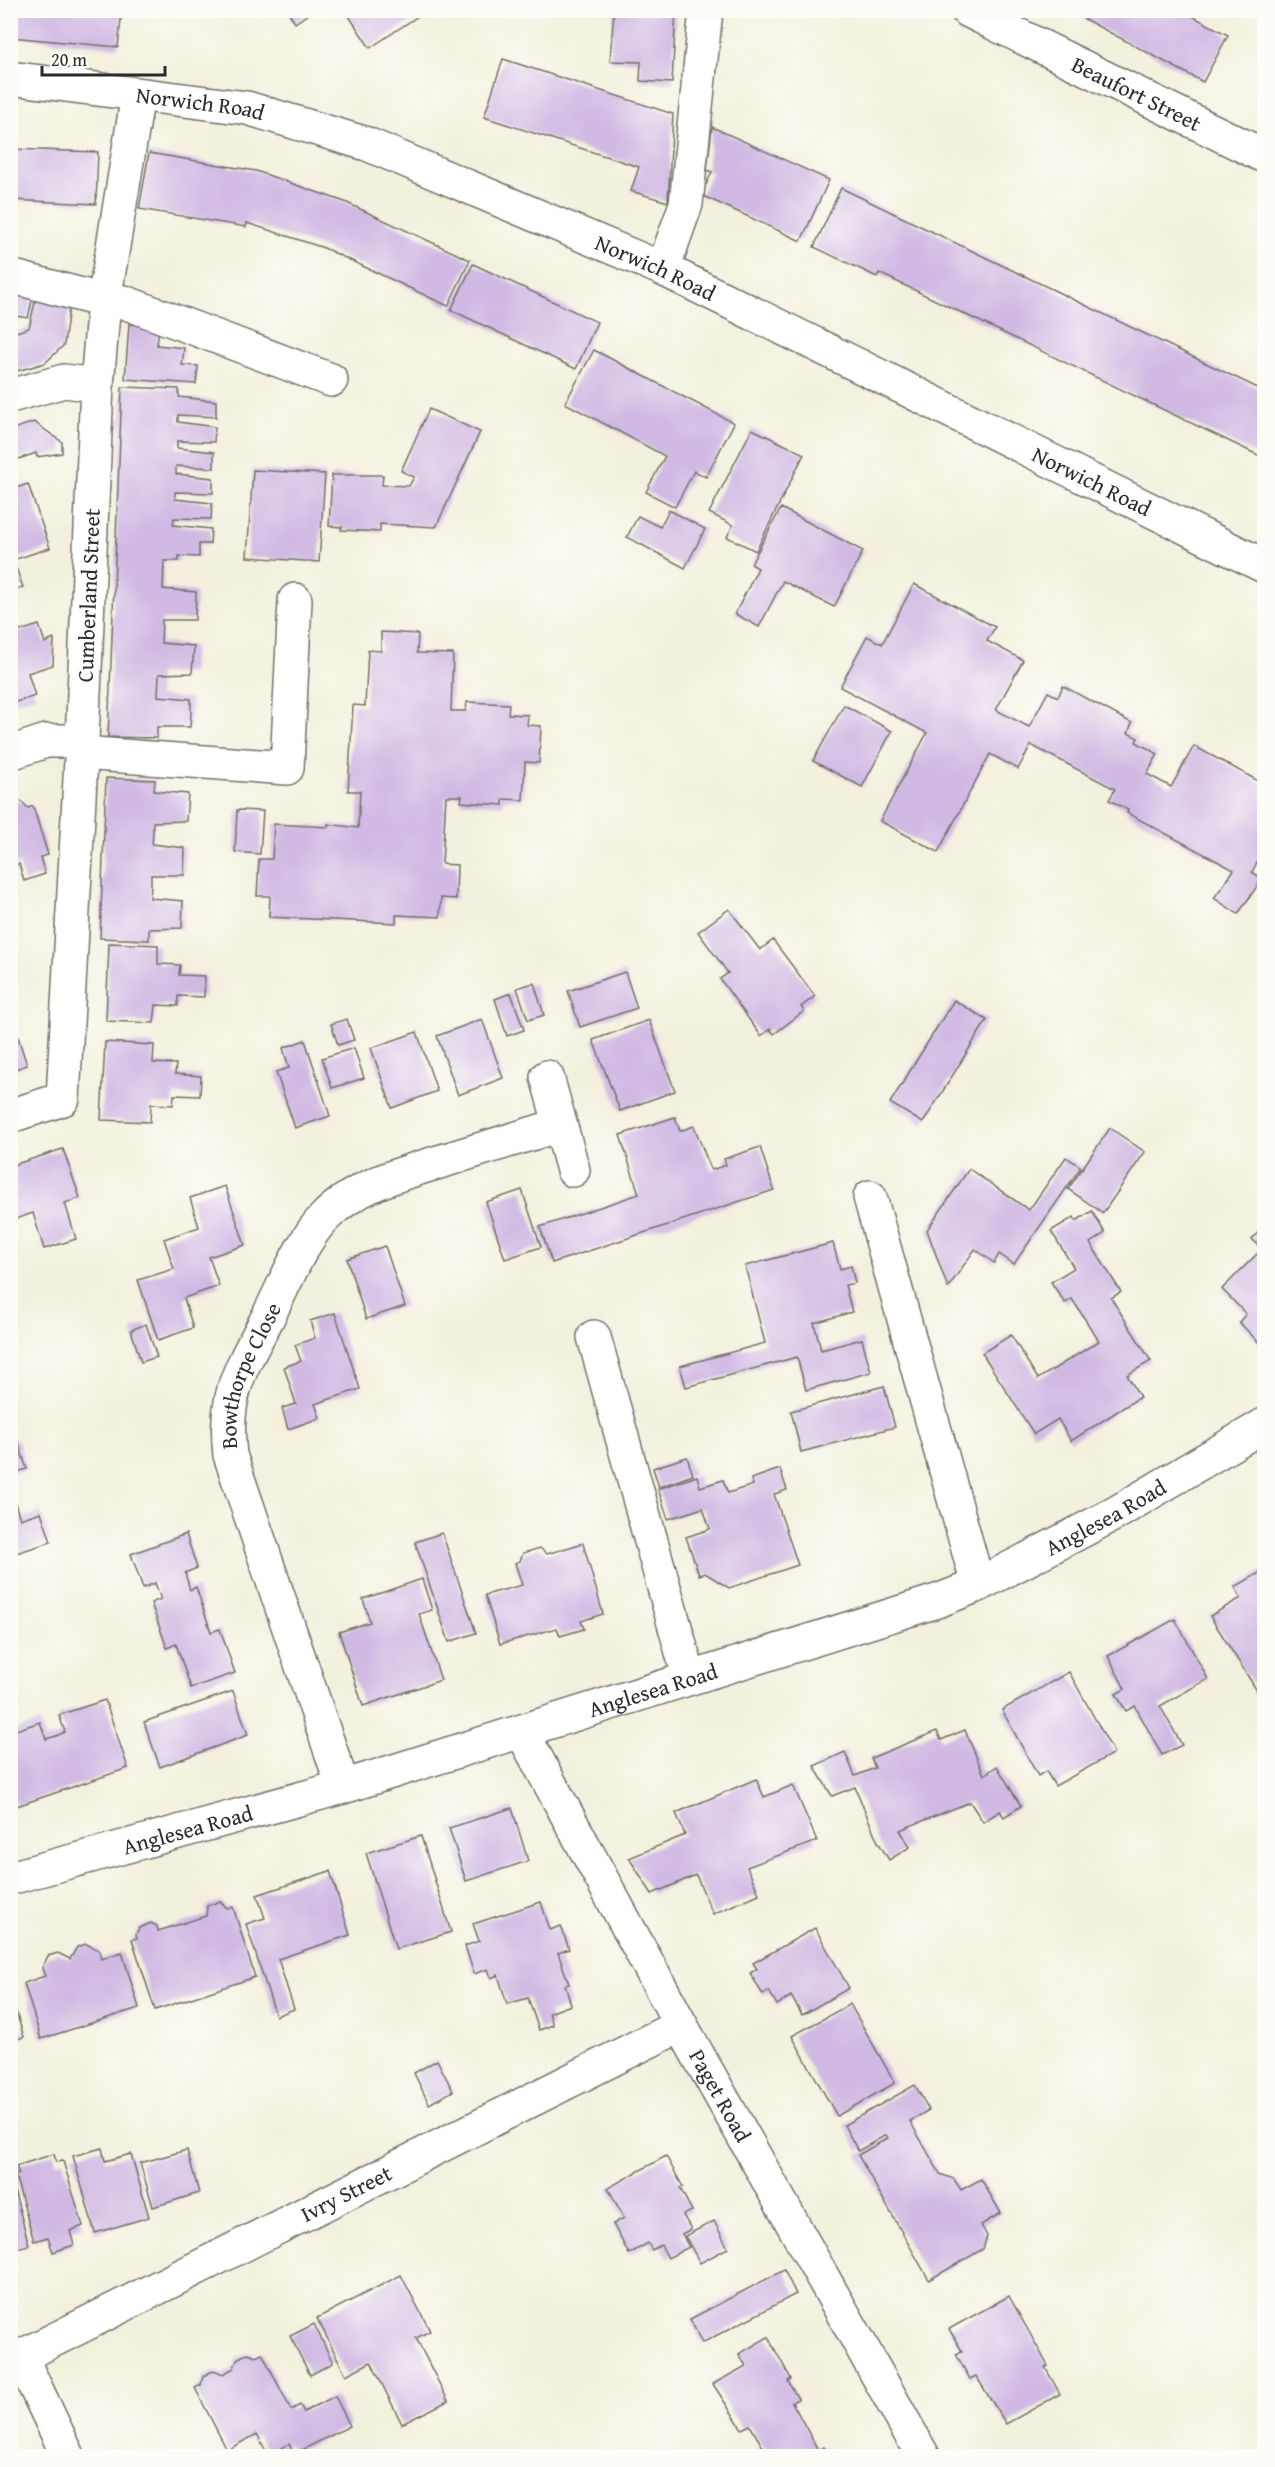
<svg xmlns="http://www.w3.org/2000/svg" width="1275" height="2467" viewBox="0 0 1275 2467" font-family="'Gentium Book Plus',serif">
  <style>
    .building { fill: #d0b9e3 }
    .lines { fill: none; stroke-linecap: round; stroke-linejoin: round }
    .minor-casing { stroke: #717069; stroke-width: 36 }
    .major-casing { stroke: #717069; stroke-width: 36 }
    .minor { stroke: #fff; stroke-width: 33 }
    .major { stroke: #fff; stroke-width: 33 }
    .labels { text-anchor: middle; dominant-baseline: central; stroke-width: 5; stroke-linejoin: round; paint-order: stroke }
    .street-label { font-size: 22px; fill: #2b2b2b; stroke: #fdfcf7 }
  </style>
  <rect width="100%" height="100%" fill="#fdfcf7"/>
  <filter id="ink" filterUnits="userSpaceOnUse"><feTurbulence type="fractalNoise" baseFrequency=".0167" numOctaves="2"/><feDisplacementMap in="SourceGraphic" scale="12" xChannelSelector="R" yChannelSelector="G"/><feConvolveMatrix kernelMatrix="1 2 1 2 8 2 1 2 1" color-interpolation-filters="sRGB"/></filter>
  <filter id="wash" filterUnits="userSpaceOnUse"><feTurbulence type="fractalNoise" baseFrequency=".008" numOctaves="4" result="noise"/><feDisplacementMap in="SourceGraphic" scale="24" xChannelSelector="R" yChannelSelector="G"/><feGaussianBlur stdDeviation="1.35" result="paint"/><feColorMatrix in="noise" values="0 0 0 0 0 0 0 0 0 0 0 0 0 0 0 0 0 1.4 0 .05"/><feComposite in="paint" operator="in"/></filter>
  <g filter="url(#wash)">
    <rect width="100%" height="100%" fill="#f3f0dd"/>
    <g id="blocks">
      <g class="building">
        <polygon points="10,10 122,10 118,47 10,37"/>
        <polygon points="287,10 314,10 295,23"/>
        <polygon points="345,10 427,10 370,48"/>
        <polygon points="614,10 676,10 672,83 640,81 641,62 610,61"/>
        <polygon points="1072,10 1181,10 1228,35 1203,82 1071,12"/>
        <polygon points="503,59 673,114 668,202 631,191 639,167 484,117"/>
        <polygon points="712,127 829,180 801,241 701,195 712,172 707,170"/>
        <polygon points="10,149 98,152 96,204 10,200"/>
        <polygon points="149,153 256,171 345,202 470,260 448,306 324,248 247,223 246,227 139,209"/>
        <polygon points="841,188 1264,391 1264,458 879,273 877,277 814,247"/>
        <polygon points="473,264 597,322 576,369 451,310"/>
        <polygon points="10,287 34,292 28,318 10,315"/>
        <polygon points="37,293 70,300 64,345 45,363 10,373 10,334 29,328"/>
        <polygon points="129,324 159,327 157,345 184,348 182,365 198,366 196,384 125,379"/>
        <polygon points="594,350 734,423 706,477 694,471 675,507 646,492 665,456 565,403"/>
        <polygon points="122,387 179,389 179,397 216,401 216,417 178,415 178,422 215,427 214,442 177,441 177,448 214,452 214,468 176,466 176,474 213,478 213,493 175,492 175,499 212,503 211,519 174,518 173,525 211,529 210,544 199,544 199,557 179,556 179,561 164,561 163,589 196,592 195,620 162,620 161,643 194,646 192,673 159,674 158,696 191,699 191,713 190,727 157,727 157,738 108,737"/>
        <polygon points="429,409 480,432 436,527 380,524 380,532 341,530 342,527 329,526 332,475 383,475 382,485 409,486 414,477 401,471"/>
        <polygon points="34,422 62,442 62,453 37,457 36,453 10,462 10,430"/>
        <polygon points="752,429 804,454 756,551 727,537 733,525 709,513"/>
        <polygon points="253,470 325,474 319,562 247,557"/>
        <polygon points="28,484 50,548 10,561 10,490"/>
        <polygon points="781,508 863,551 834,607 783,581 759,627 735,614 758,568 751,564"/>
        <polygon points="669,510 705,529 685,568 627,537 638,516 660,527"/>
        <polygon points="15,565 23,587 10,591 10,566"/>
        <polygon points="914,584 995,627 987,641 1023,660 996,710 1029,727 1048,692 1058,697 1063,686 1132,723 1128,733 1138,738 1136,742 1158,754 1147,774 1171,787 1194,746 1264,784 1264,849 1252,872 1262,879 1238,914 1214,898 1234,870 1127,813 1128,810 1109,800 1115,789 1031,745 1018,769 990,754 938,852 880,821 927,733 840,687 867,636 882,644"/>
        <polygon points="39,625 45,643 54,639 53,665 28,673 35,696 10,704 10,634"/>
        <polygon points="381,632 418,634 417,653 453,654 451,711 466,711 467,702 509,704 508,714 528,715 527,725 541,726 539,763 525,762 523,800 503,799 503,805 461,802 462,796 446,796 442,864 457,865 456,899 441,898 440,917 396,915 396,923 269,917 270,896 257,896 259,859 272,859 274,824 328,827 328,824 358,828 360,791 348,791 353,705 365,706 368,650 381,651"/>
        <polygon points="844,705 892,731 862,787 813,761"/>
        <polygon points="106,778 155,780 154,791 188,794 186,821 153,822 153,833 152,844 185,848 184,875 151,875 151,887 150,898 183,901 182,928 149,929 149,940 100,938"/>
        <polygon points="21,801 28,808 33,806 48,855 40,857 45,874 24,881 19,864 10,866 10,804"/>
        <polygon points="237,810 263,811 260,854 235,852"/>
        <polygon points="729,909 760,950 773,940 815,996 801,1007 804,1011 774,1034 770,1029 761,1036 720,979 728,973 698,932"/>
        <polygon points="109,943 158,945 158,964 180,965 179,975 205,976 204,997 178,996 178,1006 156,1005 154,1023 106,1021"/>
        <polygon points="625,972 637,1008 580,1027 568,991"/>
        <polygon points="534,983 544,1015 528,1020 517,988"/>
        <polygon points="511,993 524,1030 507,1036 495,999"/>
        <polygon points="954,1000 987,1020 923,1123 890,1103"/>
        <polygon points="10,1012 27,1065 10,1071"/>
        <polygon points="347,1019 354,1040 338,1045 331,1024"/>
        <polygon points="482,1019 503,1078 458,1095 437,1036"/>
        <polygon points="649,1020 675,1091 620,1111 593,1040"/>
        <polygon points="417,1032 437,1091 392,1108 371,1048"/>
        <polygon points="305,1040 330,1116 295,1128 276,1072 289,1068 283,1048"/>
        <polygon points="105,1042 154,1045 153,1063 176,1064 175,1074 201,1076 200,1096 174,1095 173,1105 151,1104 150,1122 101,1120"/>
        <polygon points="354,1048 364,1078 332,1088 322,1058"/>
        <polygon points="675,1117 680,1131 694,1126 711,1170 726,1165 724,1159 760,1147 774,1190 552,1263 540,1227 639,1194 620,1135"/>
        <polygon points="1110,1128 1145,1152 1103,1213 1068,1189"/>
        <polygon points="63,1149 80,1198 65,1203 76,1239 44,1249 33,1213 10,1221 10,1166"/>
        <polygon points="1066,1157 1081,1167 1014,1264 999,1254 994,1263 975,1249 948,1288 927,1230 969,1169 1029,1210"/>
        <polygon points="225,1186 245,1245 209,1257 219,1286 184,1298 193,1328 158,1340 138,1280 174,1269 164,1239 199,1227 190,1198"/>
        <polygon points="522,1190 541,1247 505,1259 486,1202"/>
        <polygon points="1092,1211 1105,1233 1090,1243 1121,1292 1111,1298 1151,1361 1127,1375 1140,1397 1071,1441 1058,1419 1034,1434 982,1353 1011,1335 1038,1379 1099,1341 1072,1299 1065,1303 1051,1282 1074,1268 1051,1231 1074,1217 1076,1221"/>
        <polygon points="1264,1226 1264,1342 1261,1345 1239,1322 1246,1314 1222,1289 1262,1249 1252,1239"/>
        <polygon points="833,1243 840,1269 851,1266 855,1283 845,1285 852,1312 814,1323 821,1350 862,1339 871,1372 806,1390 797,1357 686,1387 680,1366 765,1343 745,1266"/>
        <polygon points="385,1246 405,1306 366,1319 347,1259"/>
        <polygon points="335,1313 360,1389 315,1404 320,1418 288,1429 282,1408 296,1404 284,1367 301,1361 295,1345 315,1338 310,1321"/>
        <polygon points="146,1324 157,1357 141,1362 131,1330"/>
        <polygon points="884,1386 895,1427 801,1452 791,1411"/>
        <polygon points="17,1439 27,1469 10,1474 10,1441"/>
        <polygon points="687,1457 693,1475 659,1487 653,1468"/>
        <polygon points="780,1469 787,1490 774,1494 798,1565 729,1588 705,1573 699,1575 686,1537 710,1529 703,1508 668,1519 658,1489 697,1476 700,1487 723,1480 728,1493 753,1485 751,1479"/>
        <polygon points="11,1490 20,1519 41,1512 51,1542 10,1555"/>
        <polygon points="442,1533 476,1633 449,1642 415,1542"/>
        <polygon points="186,1534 197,1568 185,1573 190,1590 196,1587 211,1632 220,1629 235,1673 191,1688 176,1644 167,1648 151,1603 161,1599 155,1583 143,1588 131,1554"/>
        <polygon points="583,1543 603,1614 581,1621 584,1629 560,1636 557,1628 500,1644 485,1595 522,1585 515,1563 520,1561 523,1553 540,1548 547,1554"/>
        <polygon points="1264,1570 1264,1691 1259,1694 1210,1616 1241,1598 1235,1587"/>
        <polygon points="422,1579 432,1610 419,1614 441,1680 363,1706 339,1632 370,1622 363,1599"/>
        <polygon points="1175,1619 1208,1679 1160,1706 1182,1745 1162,1755 1135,1706 1126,1711 1116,1694 1125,1689 1108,1656"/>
        <polygon points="1069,1672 1114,1753 1055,1786 1046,1771 1038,1776 1002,1710"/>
        <polygon points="233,1691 248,1735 160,1767 144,1722"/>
        <polygon points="105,1700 128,1768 17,1806 10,1786 10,1732 40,1722 46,1739 56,1736 65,1732 59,1715"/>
        <polygon points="965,1730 984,1775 997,1766 1021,1806 1004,1817 1000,1811 983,1822 970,1802 900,1830 910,1847 889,1860 877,1840 855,1787 832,1796 814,1766 845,1752 855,1776 875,1768 871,1758 937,1731 941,1740"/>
        <polygon points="756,1779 764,1797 793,1785 817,1841 747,1867 759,1894 713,1914 696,1875 652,1894 629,1858 685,1835 676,1813"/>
        <polygon points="512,1808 528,1861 466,1881 449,1828"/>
        <polygon points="421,1836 451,1932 396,1949 366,1853"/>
        <polygon points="330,1871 350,1935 278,1959 294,2009 276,2016 246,1924 265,1918 257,1895"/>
        <polygon points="220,1901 227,1908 233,1907 255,1977 155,2010 132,1939 137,1938 136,1934 139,1928 151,1923 157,1926 158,1931 206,1916 207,1906"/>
        <polygon points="541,1902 550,1930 561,1926 569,1949 558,1953 569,1984 565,1985 571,2005 549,2013 553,2025 539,2030 528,1998 507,2004 498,1975 491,1978 488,1969 474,1974 465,1946 479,1941 473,1924"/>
        <polygon points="815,1928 849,1988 802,2015 791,1996 777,2005 769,1991 763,1995 750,1973 757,1969 753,1963"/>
        <polygon points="86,1944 99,1950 101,1959 122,1952 139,2008 41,2039 24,1983 45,1976 42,1968 48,1956 58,1953 70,1959 77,1947"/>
        <polygon points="11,1996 24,2037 10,2041 10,1997"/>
        <polygon points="850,2004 895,2083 837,2116 792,2036"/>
        <polygon points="437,2060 453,2091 429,2104 414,2073"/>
        <polygon points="915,2085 929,2110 910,2121 940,2174 954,2179 961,2190 981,2179 1001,2213 981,2225 987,2236 983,2249 929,2280 858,2155 888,2138 886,2135 858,2151 844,2125"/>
        <polygon points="102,2148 105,2161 131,2154 149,2217 95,2233 73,2156"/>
        <polygon points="187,2150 199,2193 153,2207 140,2163"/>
        <polygon points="54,2154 56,2162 63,2161 83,2226 70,2231 74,2245 53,2252 48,2237 34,2241 15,2175 19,2174 16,2166"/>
        <polygon points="666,2156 683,2187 680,2188 692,2211 683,2215 691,2229 682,2234 689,2247 668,2258 661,2245 652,2250 648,2243 629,2254 613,2224 624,2218 608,2188"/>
        <polygon points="14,2190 29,2245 10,2250 10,2191"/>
        <polygon points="714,2221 728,2248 700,2263 685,2236"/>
        <polygon points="784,2270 796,2294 702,2343 690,2319"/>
        <polygon points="401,2275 430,2331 416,2338 448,2401 402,2424 371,2362 346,2375 317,2318"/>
        <polygon points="1009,2296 1048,2366 1045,2367 1060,2394 1006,2424 976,2376 970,2379 956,2354 962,2351 949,2329"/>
        <polygon points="314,2324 333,2363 310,2375 290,2336"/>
        <polygon points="768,2337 791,2379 788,2381 798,2399 792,2402 818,2450 824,2447 829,2456 768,2456 750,2425 742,2429 713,2384 746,2366 739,2354"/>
        <polygon points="248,2353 256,2356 262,2353 291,2410 300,2405 304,2412 335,2396 350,2426 294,2454 289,2444 268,2455 257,2434 227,2450 195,2388 201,2385 203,2376 214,2370 223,2374 234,2368 237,2359"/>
      </g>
    </g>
  </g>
  <g filter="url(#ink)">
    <use href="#blocks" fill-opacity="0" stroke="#717069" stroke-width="1.5"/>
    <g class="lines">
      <defs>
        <g id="minor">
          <path id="s1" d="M967,10l297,146"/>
          <polyline points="663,269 686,204 706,10"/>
          <polyline points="10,276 104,301 124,302 331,380"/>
          <polyline points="10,396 64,381 97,385"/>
          <polyline points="10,753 46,741 82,741"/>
          <polyline points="81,753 287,768 295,600"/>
          <polyline points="547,1077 573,1170"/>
          <path id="s2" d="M10,1116l53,-17 19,-358 15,-356 7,-84 34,-206"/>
          <polyline points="870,1197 978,1585"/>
          <polyline points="594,1337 689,1677"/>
          <path id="s3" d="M522,1732l159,293 242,431"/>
          <path id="s4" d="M343,1787l-113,-332c-7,-60 10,-85 37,-136 16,-31 34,-78 58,-102 33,-34 83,-45 127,-59 36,-11 72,-22 108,-33"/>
          <path id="s5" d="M10,1878l333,-91 597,-187 38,-15 138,-72 148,-88"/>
          <polyline points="21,2357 68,2456"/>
          <path id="s6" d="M10,2362l671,-337"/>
        </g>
        <g id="major">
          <path id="s7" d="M10,78l237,30 120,36 296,125 601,297"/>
        </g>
      </defs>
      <use href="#minor" class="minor-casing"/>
      <use href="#major" class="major-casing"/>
      <use href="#minor" class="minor"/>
      <use href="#major" class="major"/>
    </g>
  </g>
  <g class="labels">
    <g class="street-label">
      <text stroke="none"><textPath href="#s1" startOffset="189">Beaufort Street</textPath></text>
      <text stroke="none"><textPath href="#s7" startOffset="192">Norwich Road</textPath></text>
      <text stroke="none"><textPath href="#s7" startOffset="678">Norwich Road</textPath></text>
      <text stroke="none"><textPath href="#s7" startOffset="1164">Norwich Road</textPath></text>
      <text stroke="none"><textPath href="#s2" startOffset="560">Cumberland Street</textPath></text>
      <text stroke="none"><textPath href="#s4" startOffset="434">Bowthorpe Close</textPath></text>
      <text stroke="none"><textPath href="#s5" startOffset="1156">Anglesea Road</textPath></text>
      <text stroke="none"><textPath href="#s5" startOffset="670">Anglesea Road</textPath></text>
      <text stroke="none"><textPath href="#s5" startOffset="184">Anglesea Road</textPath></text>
      <text stroke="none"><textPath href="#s3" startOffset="414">Paget Road</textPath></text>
      <text stroke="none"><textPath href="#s6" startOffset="376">Ivry Street</textPath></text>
    </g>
  </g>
  <rect width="1275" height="2467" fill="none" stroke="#fdfcf7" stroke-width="36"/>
  <path d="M42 66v9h123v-9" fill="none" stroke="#2b2b2b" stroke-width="3"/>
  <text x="51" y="66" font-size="18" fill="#2b2b2b" stroke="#fdfcf7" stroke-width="4.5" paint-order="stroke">20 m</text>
</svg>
